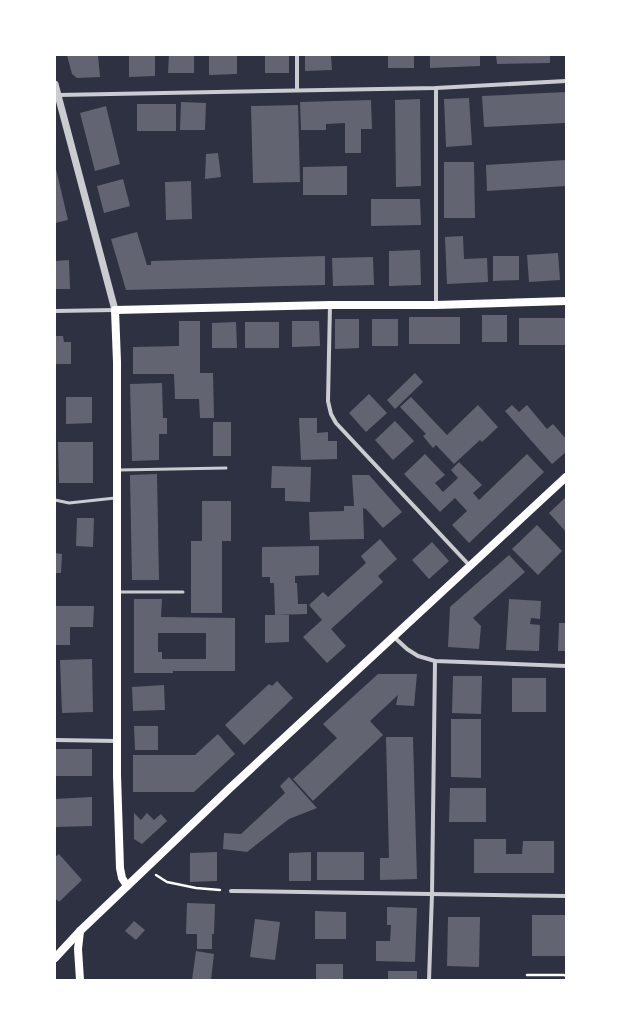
<svg xmlns="http://www.w3.org/2000/svg" width="621" height="1035" viewBox="0 0 621 1035" font-family="Jost,sans-serif">
  <style>
    .building { fill: #626471; fill-rule: evenodd }
    .lines { fill: none; stroke-linecap: round; stroke-linejoin: round }
    .path { stroke: #fff; stroke-width: 2.5 }
    .service { stroke: #caccd0; stroke-width: 3 }
    .minor { stroke: #caccd0; stroke-width: 4 }
    .tertiary { stroke: #caccd0; stroke-width: 7 }
    .secondary { stroke: #fff; stroke-width: 8 }
  </style>
  <rect width="100%" height="100%" fill="#2d3142"/>
  <g class="building">
    <polygon points="67,55 98,55 100,77 77,78 72,74"/>
    <polygon points="129,55 155,55 155,76 129,77"/>
    <polygon points="169,55 194,55 194,73 168,73"/>
    <polygon points="209,55 237,55 237,74 209,75"/>
    <rect x="265" y="55" width="24" height="18"/>
    <polygon points="305,55 331,55 332,70 305,71"/>
    <rect x="388" y="55" width="26" height="13"/>
    <polygon points="430,55 480,55 480,66 430,68"/>
    <polygon points="496,55 550,55 550,63 497,64"/>
    <polygon points="566,92 566,123 484,127 482,96"/>
    <polygon points="469,98 472,145 446,147 444,99"/>
    <polygon points="420,99 421,186 396,187 395,100"/>
    <polygon points="371,100 372,129 361,129 361,153 345,153 345,123 326,124 326,130 301,130 300,102"/>
    <polygon points="181,102 206,103 205,130 180,130"/>
    <rect x="137" y="104" width="39" height="27"/>
    <polygon points="298,105 300,182 253,183 251,106"/>
    <polygon points="106,106 120,164 95,171 80,113"/>
    <polygon points="218,153 221,177 205,179 206,154"/>
    <polygon points="566,160 566,186 487,191 486,165"/>
    <polygon points="444,162 474,162 475,218 444,218"/>
    <polygon points="347,166 347,195 303,195 303,167"/>
    <polygon points="56,169 68,220 55,223 55,170"/>
    <polygon points="123,179 130,206 104,213 97,186"/>
    <polygon points="191,181 192,219 166,220 165,182"/>
    <polygon points="371,199 420,199 421,225 371,226"/>
    <polygon points="137,232 147,265 151,265 151,261 325,256 325,285 126,290 111,239"/>
    <polygon points="463,236 464,259 487,258 488,282 447,284 445,237"/>
    <polygon points="420,250 421,285 389,286 389,251"/>
    <polygon points="558,253 560,280 529,282 527,255"/>
    <polygon points="493,256 519,256 519,280 493,281"/>
    <polygon points="373,257 374,285 333,286 332,258"/>
    <polygon points="69,260 70,289 55,289 55,261"/>
    <rect x="482" y="315" width="25" height="27"/>
    <rect x="409" y="317" width="51" height="27"/>
    <rect x="519" y="318" width="47" height="27"/>
    <polygon points="335,319 359,319 359,348 335,349"/>
    <rect x="372" y="319" width="26" height="27"/>
    <polygon points="179,321 200,321 200,373 213,373 214,418 200,418 199,399 175,399 174,374 133,374 133,347 179,346"/>
    <polygon points="292,321 319,321 320,346 292,347"/>
    <polygon points="236,322 237,348 212,348 212,323"/>
    <rect x="245" y="322" width="34" height="26"/>
    <polygon points="55,336 63,336 64,342 71,342 71,364 55,364"/>
    <polygon points="415,373 423,382 395,409 387,400"/>
    <polygon points="162,383 163,418 167,418 167,434 159,434 159,460 132,461 130,384"/>
    <polygon points="369,394 387,413 366,432 349,413"/>
    <polygon points="66,397 92,397 92,423 66,424"/>
    <polygon points="411,397 447,435 478,405 498,427 482,442 480,440 454,464 436,445 433,448 423,436 426,434 400,407"/>
    <polygon points="512,405 519,412 527,405 547,429 553,424 566,439 566,452 552,464 505,411"/>
    <polygon points="299,418 317,418 317,433 328,432 328,441 337,441 337,459 301,460"/>
    <polygon points="395,421 414,441 393,460 375,440"/>
    <rect x="213" y="422" width="18" height="34"/>
    <polygon points="58,442 93,442 93,483 59,483"/>
    <polygon points="425,454 445,475 435,483 443,492 458,478 451,470 459,462 482,485 473,493 479,500 527,454 544,472 469,543 452,525 467,511 455,498 440,512 404,474"/>
    <polygon points="272,466 311,467 310,502 285,501 285,488 271,488"/>
    <polygon points="157,474 159,580 132,580 130,475"/>
    <polygon points="352,475 369,475 402,512 383,528 366,509 363,508 364,539 310,540 309,512 344,511 344,506 354,506"/>
    <polygon points="566,497 566,532 549,513"/>
    <polygon points="202,501 231,501 231,541 222,541 222,613 191,613 191,541 202,541"/>
    <polygon points="77,518 94,518 93,547 76,546"/>
    <polygon points="537,525 562,551 538,575 512,549"/>
    <polygon points="380,539 397,559 378,576 383,582 331,629 346,646 327,663 303,637 322,620 309,605 323,592 328,597 366,563 361,556"/>
    <polygon points="432,542 449,561 429,579 412,560"/>
    <polygon points="319,546 319,575 295,576 295,583 297,583 298,604 307,604 307,614 275,615 274,583 270,583 270,577 262,577 262,547"/>
    <polygon points="55,553 62,554 61,573 55,573"/>
    <polygon points="509,555 525,572 473,618 481,626 479,649 448,647 450,607"/>
    <path d="M134,599h28l-1,18 74,1v53h-62v2h-39zM158,633h48v26h-44v-7h-4z"/>
    <polygon points="509,599 541,601 540,619 531,618 530,624 540,625 539,651 506,650"/>
    <polygon points="55,606 94,606 93,627 70,627 70,645 55,645"/>
    <polygon points="265,615 289,615 289,642 265,643"/>
    <polygon points="559,623 566,623 566,651 558,651"/>
    <polygon points="92,659 93,712 62,713 60,660"/>
    <polygon points="378,674 417,674 414,706 396,705 398,695 370,721 383,735 313,801 293,779 337,738 323,724"/>
    <polygon points="453,676 482,676 481,714 452,713"/>
    <rect x="512" y="678" width="34" height="34"/>
    <polygon points="277,681 293,698 244,745 225,725 269,684 272,686"/>
    <polygon points="164,685 165,710 133,711 132,687"/>
    <polygon points="451,719 481,719 481,778 451,777"/>
    <polygon points="134,726 158,726 158,750 135,750"/>
    <polygon points="218,734 235,754 194,792 133,792 133,755 195,755"/>
    <polygon points="386,737 413,737 417,879 380,880 380,858 389,858"/>
    <rect x="55" y="749" width="37" height="27"/>
    <polygon points="289,777 317,808 289,819 247,852 223,849 224,833 241,834 285,793 280,786"/>
    <polygon points="450,788 486,788 486,822 449,822"/>
    <polygon points="92,797 92,826 55,827 55,799"/>
    <polygon points="134,813 141,820 147,813 154,820 161,814 167,821 142,844 134,839"/>
    <polygon points="474,839 506,839 506,854 522,854 523,841 554,841 554,873 474,873"/>
    <polygon points="217,852 217,881 190,882 190,853"/>
    <polygon points="311,852 311,881 289,881 289,853"/>
    <rect x="317" y="852" width="47" height="28"/>
    <polygon points="59,854 82,880 59,902 55,898 55,857"/>
    <polygon points="187,903 215,904 214,934 212,934 212,949 197,949 197,934 186,934"/>
    <polygon points="387,907 417,908 415,962 376,961 376,941 390,941 391,925 387,925"/>
    <polygon points="315,911 346,912 346,939 315,939"/>
    <rect x="532" y="915" width="34" height="41"/>
    <polygon points="448,917 480,917 479,967 447,966"/>
    <polygon points="255,919 280,922 275,960 250,957"/>
    <polygon points="134,921 145,930 136,940 125,931"/>
    <polygon points="196,951 214,954 211,980 192,980"/>
    <rect x="316" y="964" width="27" height="16"/>
    <rect x="388" y="971" width="29" height="9"/>
  </g>
  <g class="lines">
    <g class="path">
      <polyline points="156,875 167,882 196,888 220,890"/>
      <polyline points="527,975 564,975 566,976"/>
    </g>
    <g class="service">
      <polyline points="119,470 226,468"/>
      <polyline points="55,500 69,503 115,498"/>
      <polyline points="117,592 183,592"/>
    </g>
    <g class="minor">
      <polyline points="297,55 297,90"/>
      <polyline points="436,88 436,305"/>
      <polyline points="58,95 436,88 566,81"/>
      <polyline points="330,305 328,401 331,414 336,423 470,566"/>
      <polyline points="55,311 115,310"/>
      <polyline points="394,637 407,649 418,656 435,661 566,666"/>
      <polyline points="55,740 117,741"/>
      <polyline points="231,891 566,896"/>
      <polyline points="429,980 432,894 435,661"/>
    </g>
    <polyline class="tertiary" points="55,84 115,310"/>
    <g class="secondary">
      <polyline points="127,886 122,878 120,868 117,775 117,362 115,310 330,305 436,305 566,301"/>
      <polyline points="55,958 80,931 230,788 566,477"/>
      <polyline points="80,980 78,949 80,931"/>
    </g>
  </g>
  <rect width="621" height="1035" fill="none" stroke="#ffffff" stroke-width="112"/>
</svg>
